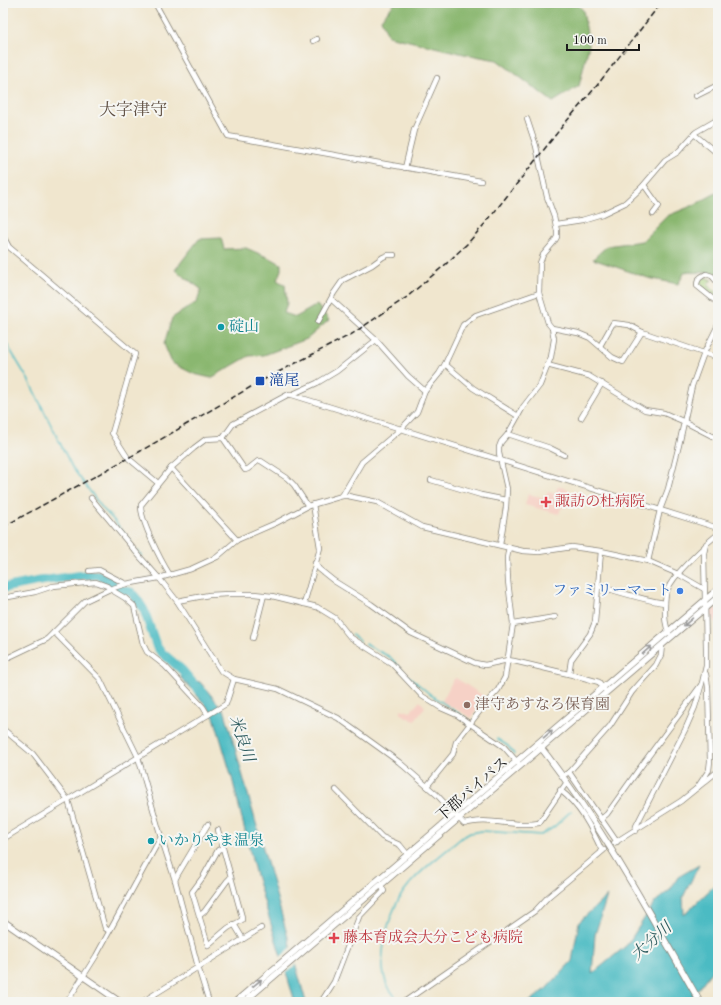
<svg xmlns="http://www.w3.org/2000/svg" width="721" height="1005" viewBox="0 0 721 1005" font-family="'Old Standard TT','Noto Serif JP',serif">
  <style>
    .built { fill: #f6d1c6 }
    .green { fill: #aed681; stroke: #65794e }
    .forest { fill: #8ab76f; stroke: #536a46 }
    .water { fill: #4cbbc3; stroke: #346c70 }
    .pier { fill: #f0e6ce }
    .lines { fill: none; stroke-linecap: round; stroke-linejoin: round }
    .stream { stroke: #4cbbc3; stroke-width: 1.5 }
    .river { stroke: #4cbbc3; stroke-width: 9 }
    .minor-casing { stroke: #868175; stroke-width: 6 }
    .tertiary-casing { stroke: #868175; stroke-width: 7 }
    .minor { stroke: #fff; stroke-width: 4.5 }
    .tertiary { stroke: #fff; stroke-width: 5.5 }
    .rail { stroke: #1c1c1c; stroke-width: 1.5; stroke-dasharray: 6 3; stroke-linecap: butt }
    .oneway { stroke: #999 }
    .culture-dot { fill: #0f9aa8; stroke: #f6f6f2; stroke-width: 1.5 }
    .transit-dot { fill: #1a4fb4; stroke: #f6f6f2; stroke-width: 1.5 }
    .health-dot { fill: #e0444e; stroke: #f6f6f2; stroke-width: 1.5 }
    .shop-dot { fill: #3f7fe0; stroke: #f6f6f2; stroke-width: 1.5 }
    .education-dot { fill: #8d6e63; stroke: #f6f6f2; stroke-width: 1.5 }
    .labels { text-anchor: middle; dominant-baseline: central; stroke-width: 4; stroke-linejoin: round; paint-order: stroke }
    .culture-label { font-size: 15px; fill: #0d838f; stroke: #f6f6f2; text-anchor: start }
    .transit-label { font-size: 15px; fill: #164399; stroke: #f6f6f2; text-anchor: start }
    .health-label { font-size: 15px; fill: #be3a42; stroke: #f6f6f2; text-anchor: start }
    .shop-label { font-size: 15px; fill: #366cbe; stroke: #f6f6f2; text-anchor: end }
    .education-label { font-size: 15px; fill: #785e54; stroke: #f6f6f2; text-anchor: start }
    .street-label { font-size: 15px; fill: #1c1c1c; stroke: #f6f6f2 }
    .water-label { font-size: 16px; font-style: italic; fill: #2f5c5f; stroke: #f6f6f2 }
    .quarter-label { font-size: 17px; fill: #605043; stroke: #f6f6f2 }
  </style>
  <rect width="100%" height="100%" fill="#f6f6f2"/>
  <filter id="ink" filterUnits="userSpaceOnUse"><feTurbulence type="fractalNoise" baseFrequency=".025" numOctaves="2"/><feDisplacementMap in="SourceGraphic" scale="8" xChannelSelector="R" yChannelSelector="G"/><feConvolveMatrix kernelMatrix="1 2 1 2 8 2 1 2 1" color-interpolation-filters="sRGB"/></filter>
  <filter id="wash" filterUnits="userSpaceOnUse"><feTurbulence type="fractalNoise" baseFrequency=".012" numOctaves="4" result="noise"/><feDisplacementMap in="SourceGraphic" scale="16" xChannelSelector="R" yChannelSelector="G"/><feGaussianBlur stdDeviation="0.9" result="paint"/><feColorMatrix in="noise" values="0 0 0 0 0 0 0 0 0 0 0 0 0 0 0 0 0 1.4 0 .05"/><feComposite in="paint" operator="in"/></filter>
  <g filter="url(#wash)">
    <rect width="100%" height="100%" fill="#f0e6ce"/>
    <g class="built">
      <polygon points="558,486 570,490 565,507 561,508 559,514 525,505 528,494 545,498 548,492 555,494"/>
      <polygon points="715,608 718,610 718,624 708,613"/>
      <polygon points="456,678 485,697 471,718 442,701 453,680"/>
      <polygon points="420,701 425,707 414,721 401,714 401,709 410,712"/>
    </g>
    <polygon class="green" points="704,277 712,280 707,284 710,288 718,293 718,297 701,286 700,281"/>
    <g class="forest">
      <polygon points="395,3 576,3 583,10 589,45 579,86 553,102 497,60 464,54 388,36 381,19"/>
      <polygon points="718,192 718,273 685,272 678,284 648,278 593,259 607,246 642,241 667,216 694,205"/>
      <polygon points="221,238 224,249 246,248 274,260 281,264 281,270 277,280 285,285 287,303 284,313 296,317 317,305 329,320 307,339 264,355 249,356 211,378 194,374 172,363 164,344 172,318 197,302 201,289 175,270 199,239"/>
    </g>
    <g class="water">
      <polygon points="180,677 200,682 225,712 306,1002 295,1002 255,872 232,778 214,717 205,704"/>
      <polygon points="699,865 683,897 684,915 718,882 718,963 688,1002 529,1002 545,990 572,961 579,922 607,896 595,935 592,974 627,945 655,902 670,890 678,877"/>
    </g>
    <polygon class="pier" points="292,947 296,964 284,975 279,958"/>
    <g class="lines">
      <g class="stream">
        <polyline points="3,338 29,381 72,467 103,509 112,518 131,542"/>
        <polyline points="138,551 142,556"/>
        <polyline points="352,635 360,641"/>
        <polyline points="365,644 390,657 406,674 431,695 464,717"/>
        <polyline points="497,739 508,746 514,754"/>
        <path d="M399,1001c-4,-5 -9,-10 -11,-15 -14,-26 2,-79 20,-100 14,-18 35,-32 52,-47l10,-6 12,-2 59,4 13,-8 17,-16"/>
      </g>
      <polyline class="river" points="3,588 40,581 84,575 99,575 111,582 119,589 131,592 137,599 144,610 156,645 160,651 182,670 198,689"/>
    </g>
  </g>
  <g filter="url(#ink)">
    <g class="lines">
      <defs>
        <g id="minor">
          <polyline points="155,3 228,136 481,181"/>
          <polyline points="313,41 317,39"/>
          <polyline points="696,96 718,85"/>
          <polyline points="694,134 718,154"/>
          <polyline points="405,168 414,130 437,78"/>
          <polyline points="644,185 659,206 653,214"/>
          <polyline points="556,224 582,220 602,214 625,203 642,187 665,160 678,152 696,132 715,121 718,116"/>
          <polyline points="3,236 9,247 135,354 112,433 128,458 158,483"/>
          <path d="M718,283l-6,-7 -6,-2c-6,3 -9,5 -9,12l21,17"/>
          <polyline points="331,299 376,340 408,376 425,391"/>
          <polyline points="318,322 334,293 343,280 372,265 383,257 388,255 394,255"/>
          <polyline points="552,328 578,333 590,338 612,357 623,362 642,332 718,358"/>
          <polyline points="600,346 613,323 629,325 642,332"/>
          <polyline points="445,364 473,388 518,416"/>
          <polyline points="547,365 589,376 645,410 664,413 685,422 718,439"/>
          <polyline points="291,395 317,383 337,371 376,340"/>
          <polyline points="581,418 602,383"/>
          <polyline points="508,434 550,448 564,455"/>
          <polyline points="223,438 245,470 248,469 258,461 261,461 287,478 294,485 308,506"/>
          <polyline points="171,468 237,540"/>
          <polyline points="431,480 481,495 506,500"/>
          <polyline points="342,496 362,462 401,429 417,412 425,391 439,374 445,364 463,325 476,315 539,293"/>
          <path d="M91,498l50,60 18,20 18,23 44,70 13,8 44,10 60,29 61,44 38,33 27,29c25,-8 50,4 75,-1l28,-41"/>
          <polyline points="500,545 506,507 507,489 499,453 499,447 501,442 508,434 523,407 540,385 551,357 554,339 552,328 548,323 539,293 540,263 543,255 554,242 557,237 557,231 554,216 547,197 536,146 527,119"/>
          <polyline points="648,561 660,510 668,489 679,445 692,386 704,353 718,325"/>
          <polyline points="315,563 319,569 334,581 371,604 411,633 475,663 485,665 508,660 514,661 581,677 599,682 604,689"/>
          <polyline points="89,571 99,570 126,584"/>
          <path d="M170,575c-9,-14 -30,-55 -29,-70l30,-37 23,-20 12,-9 17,-1 10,-14 56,-30 429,134"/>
          <path d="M598,586c22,6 44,14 67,17"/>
          <polyline points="3,598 35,592 53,586 96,582 107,586 110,589 125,598 134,606 143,644 147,652 165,666 203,707 208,715"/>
          <polyline points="177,601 209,595 229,594 254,594 272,596 317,607 335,618 350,637 391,663 422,696 441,708 457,715 504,747 518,763"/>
          <polyline points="304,604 320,548 313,504"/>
          <polyline points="513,624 555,617"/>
          <polyline points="54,632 100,679 138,757 161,837 96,956 67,1002"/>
          <path d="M669,633c-4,-8 -4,-15 -4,-24 0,-5 0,-10 1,-15 3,-15 28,-37 39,-48"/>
          <polyline points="253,638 264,595"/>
          <polyline points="3,660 47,639 85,601 110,589 126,584 159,578 191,569 217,557 237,540 276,523 308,506 342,496 348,496 377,502 422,527 523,551 539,552 572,547 601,551 648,561 678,574 704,589"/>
          <polyline points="569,674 571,660 590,634 595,622 601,551"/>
          <polyline points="3,729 33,754 68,800 105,928 109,931"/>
          <polyline points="569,772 610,726 632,692 656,665 661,655 662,645"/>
          <polyline points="563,776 569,772 617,842"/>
          <polyline points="427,786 453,754 456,742 486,703 498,690 505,677 513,624 508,581 507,558 509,547"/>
          <polyline points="697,788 709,770 710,761 708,687 706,674"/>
          <polyline points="336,790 382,837 400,845 408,855"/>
          <path d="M560,790c20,15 32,39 42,61"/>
          <polyline points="601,819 607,814 639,769 701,685"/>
          <polyline points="218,830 242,917 242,920 228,928 208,945 192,892 203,877 218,850 223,848"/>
          <polyline points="635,831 636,826 685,730 695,707 702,683 706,666 706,648 704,553 706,544 718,534"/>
          <polyline points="161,837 175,880 198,967 209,1002"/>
          <polyline points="3,839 226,704 234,679"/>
          <polyline points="614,843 681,801 718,771"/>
          <polyline points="175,880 178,874 208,824"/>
          <polyline points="199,916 204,912 227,881 231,877"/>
          <polyline points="234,924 243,939"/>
          <polyline points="142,1002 261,928"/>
          <polyline points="321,1002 334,982 359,917 384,891 381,885"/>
          <polyline points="404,1002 535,911 548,897 604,850"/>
        </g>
        <g id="tertiary">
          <path d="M539,745c63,80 111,170 161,257"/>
          <polyline points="3,921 120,1002"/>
          <polyline points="235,1002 718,589"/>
          <polyline points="244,1002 718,597"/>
        </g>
      </defs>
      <use href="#minor" class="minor-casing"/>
      <use href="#tertiary" class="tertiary-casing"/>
      <use href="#minor" class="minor"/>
      <use href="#tertiary" class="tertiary"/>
      <polyline class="rail" points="3,527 139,452 261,381 352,334 407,297 446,264 468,243 488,220 565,123 595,88 661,3"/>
    </g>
    <defs><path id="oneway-shaft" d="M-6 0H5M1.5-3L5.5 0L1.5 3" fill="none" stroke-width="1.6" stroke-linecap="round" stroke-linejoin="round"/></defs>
    <g class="oneway">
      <use href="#oneway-shaft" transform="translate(688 622) rotate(139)"/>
      <use href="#oneway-shaft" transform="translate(647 650) rotate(-41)"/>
      <use href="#oneway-shaft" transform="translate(548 734) rotate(-41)"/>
      <use href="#oneway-shaft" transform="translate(257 983) rotate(-40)"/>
    </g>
  </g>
  <g class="culture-dot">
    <circle cx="221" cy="327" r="4"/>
    <circle cx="151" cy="841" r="4"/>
  </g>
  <rect class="transit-dot" x="255" y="376" width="10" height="10" rx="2"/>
  <g class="health-dot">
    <path d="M544 496h4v4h4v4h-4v4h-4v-4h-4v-4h4z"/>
    <path d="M332 932h4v4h4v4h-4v4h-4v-4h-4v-4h4z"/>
  </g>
  <circle class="shop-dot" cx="680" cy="591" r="4"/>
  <circle class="education-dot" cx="467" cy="705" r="4"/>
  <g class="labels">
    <g class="culture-label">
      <text x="229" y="327">碇山</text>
      <text x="159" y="841">いかりやま温泉</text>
    </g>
    <g class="transit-label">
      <text x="269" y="381">滝尾</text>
    </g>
    <g class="health-label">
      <text x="555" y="502">諏訪の杜病院</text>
      <text x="343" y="938">藤本育成会大分こども病院</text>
    </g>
    <g class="shop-label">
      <text x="672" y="591">ファミリーマート</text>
    </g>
    <g class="education-label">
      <text x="475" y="705">津守あすなろ保育園</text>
    </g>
    <g class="street-label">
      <text transform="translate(473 790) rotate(-41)">下郡バイパス</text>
    </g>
    <g class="water-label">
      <text transform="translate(241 739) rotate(71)">米良川</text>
      <text transform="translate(652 942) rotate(-42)">大分川</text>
    </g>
    <g class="quarter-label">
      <text x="133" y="110">大字津守</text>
    </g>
  </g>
  <rect width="721" height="1005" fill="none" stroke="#f6f6f2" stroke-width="16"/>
  <path d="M567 44v6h72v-6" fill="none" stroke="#1c1c1c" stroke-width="2"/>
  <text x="573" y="44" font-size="12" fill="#1c1c1c" stroke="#f6f6f2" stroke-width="3" paint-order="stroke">100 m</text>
</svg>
